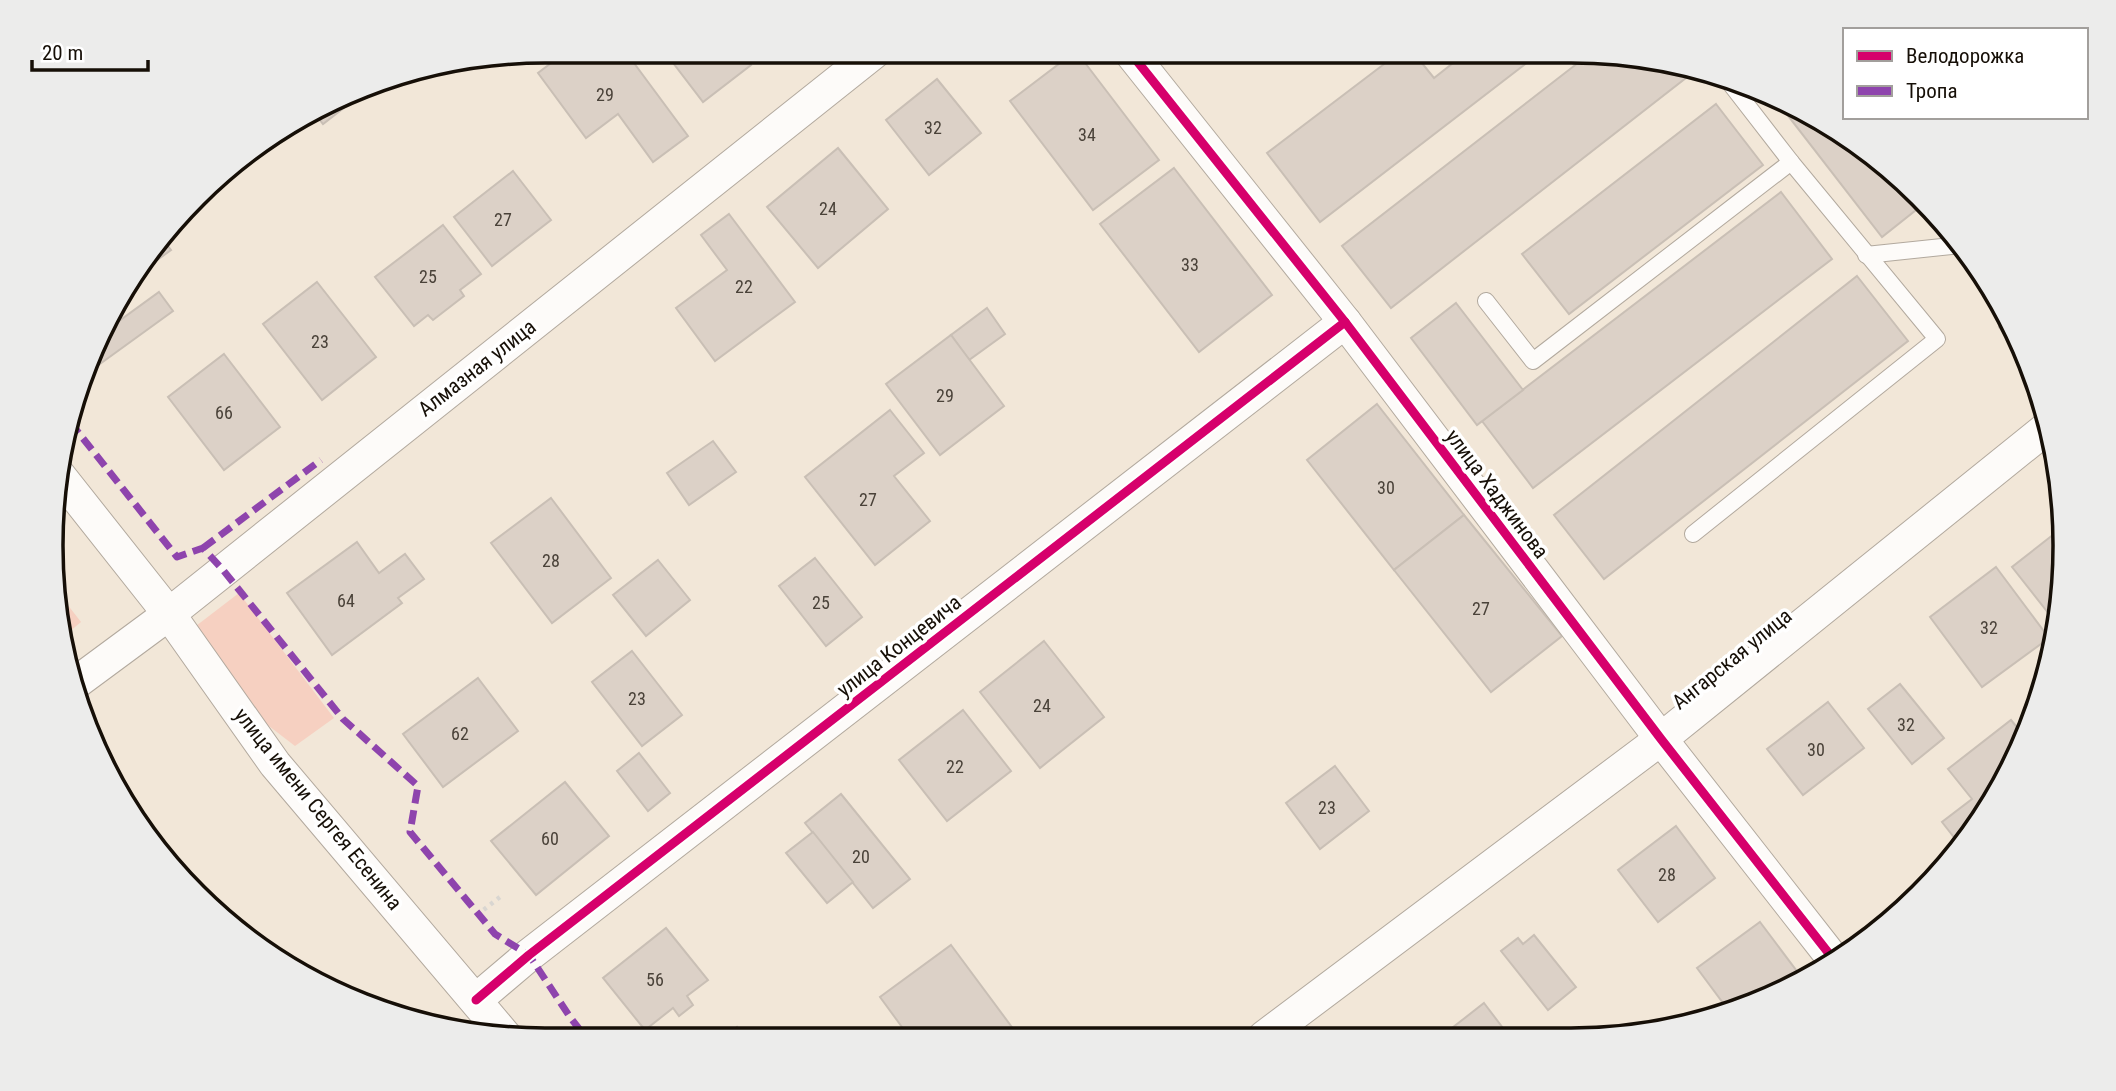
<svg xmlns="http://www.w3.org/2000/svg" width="2116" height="1091" viewBox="0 0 2116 1091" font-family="'Roboto Condensed',sans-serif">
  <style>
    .green { fill: #f6d0c1 }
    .building { fill: #dcd1c7; stroke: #c9bfb5; stroke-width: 2 }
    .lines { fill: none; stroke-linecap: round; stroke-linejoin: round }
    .service-casing { stroke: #b2a99e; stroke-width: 18 }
    .minor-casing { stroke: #b2a99e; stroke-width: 34 }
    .path { stroke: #d9d6d1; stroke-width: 4.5; stroke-dasharray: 3.5 5; stroke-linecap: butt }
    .service { stroke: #fdfbf9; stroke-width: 16 }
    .minor { stroke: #fdfbf9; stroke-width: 32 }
    .quiet { stroke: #8e44ad; stroke-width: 7; stroke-dasharray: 14 7; stroke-linecap: butt }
    .cycleway-casing { stroke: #fff; stroke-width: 13 }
    .cycleway { stroke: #d6006c; stroke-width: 9 }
    .labels { text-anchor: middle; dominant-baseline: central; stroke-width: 7; stroke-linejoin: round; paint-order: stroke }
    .number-label { font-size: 18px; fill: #4a4239 }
    .street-label { font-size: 21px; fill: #160f07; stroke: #fff }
    .rim { fill: none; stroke: #160f07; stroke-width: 3.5 }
  </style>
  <rect width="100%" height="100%" fill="#f2e7d8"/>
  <g class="green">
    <polygon points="56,590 81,622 63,637 55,610"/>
    <polygon points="239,593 334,718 295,746 265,723 192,629"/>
  </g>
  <g class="building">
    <polygon points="567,51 625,51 688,136 653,162 618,114 586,138 538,73"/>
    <polygon points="664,51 740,51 751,65 703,102"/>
    <polygon points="1076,51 1159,160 1093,210 1010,101"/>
    <polygon points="1400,52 1413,52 1434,78 1467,52 1541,52 1320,222 1267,153"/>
    <polygon points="1592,52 1684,65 1691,74 1391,308 1342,246"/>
    <polygon points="937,79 981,133 929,175 886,120"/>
    <polygon points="376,83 323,124 316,115"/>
    <polygon points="1772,95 1789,102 1870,152 1916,210 1882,237"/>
    <polygon points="1716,104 1763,165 1569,314 1522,254"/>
    <polygon points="838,148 888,209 818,268 767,207"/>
    <polygon points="1174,168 1272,295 1199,352 1100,224"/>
    <polygon points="513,171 551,220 492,266 454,217"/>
    <polygon points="1781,192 1832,259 1533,488 1482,421"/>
    <polygon points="729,214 795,302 715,361 676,308 727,270 701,235"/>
    <polygon points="443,225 481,274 460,290 464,296 433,320 428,315 414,326 375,277"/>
    <polygon points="161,237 171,250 131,279"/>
    <polygon points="1857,276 1908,341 1604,579 1554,515"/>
    <polygon points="317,282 376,357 322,400 263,324"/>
    <polygon points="159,292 173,311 93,369 91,367 104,332"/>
    <polygon points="1456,303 1523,390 1477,425 1411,338"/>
    <polygon points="987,308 1005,334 969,360 951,335"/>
    <polygon points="2009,319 2025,355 2022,358 1999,327"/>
    <polygon points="951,335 1004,406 940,455 886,384"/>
    <polygon points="224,354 280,427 224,470 168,397"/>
    <polygon points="1377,404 1464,515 1394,570 1307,460"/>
    <polygon points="890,410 924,453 894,476 930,521 875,565 805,477"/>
    <polygon points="713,441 736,472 689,505 667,473"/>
    <polygon points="551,498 611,578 552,623 491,543"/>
    <polygon points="1464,515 1562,636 1491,692 1394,570"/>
    <polygon points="2063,527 2064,577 2057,624 2012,567"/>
    <polygon points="357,542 379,573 405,554 424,579 398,598 402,603 332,655 287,593"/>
    <polygon points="815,558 862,617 826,646 779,586"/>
    <polygon points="658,560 690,600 646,636 613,595"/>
    <polygon points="1996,567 2049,638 1982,687 1930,617"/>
    <polygon points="1044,641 1104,717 1040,768 980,692"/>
    <polygon points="632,651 682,715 642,746 592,682"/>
    <polygon points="478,678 518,731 443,787 403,734"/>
    <polygon points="1900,684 1944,738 1912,764 1868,709"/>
    <polygon points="1828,702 1864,748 1803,795 1767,749"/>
    <polygon points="963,710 1011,771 947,821 899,760"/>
    <polygon points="2011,720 2025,737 2014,764 1960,845 1942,822 1972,799 1948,769"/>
    <polygon points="639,753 670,793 648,811 617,771"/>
    <polygon points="1335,766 1369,811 1320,849 1286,803"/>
    <polygon points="565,782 609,836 536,895 491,841"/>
    <polygon points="841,794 910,879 873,908 805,823"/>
    <polygon points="1676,826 1715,878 1658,922 1618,870"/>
    <polygon points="813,832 853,882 827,903 786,853"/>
    <polygon points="1760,922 1802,978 1759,1003 1729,1011 1697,968"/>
    <polygon points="666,928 708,980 687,996 693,1005 679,1016 673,1008 645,1030 603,978"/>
    <polygon points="1534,935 1576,987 1548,1010 1501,951 1518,938 1523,944"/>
    <polygon points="951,945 1020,1038 910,1038 880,997"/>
    <polygon points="1484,1003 1509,1036 1458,1036 1452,1028"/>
    <polygon points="737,1027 746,1039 723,1039"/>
  </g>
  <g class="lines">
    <defs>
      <g id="service">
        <polyline points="1866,255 1961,245"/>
        <polyline points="1486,301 1533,361 1791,162"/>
        <polyline points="1693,534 1937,339 1791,162 1726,78"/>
      </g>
      <g id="minor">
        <polyline points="1129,51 1345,322 1661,739 1834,960"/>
        <polyline points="59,475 169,614 275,764 507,1038"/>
        <polyline points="77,682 169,614 876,51"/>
        <polyline points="476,1000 529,955 1345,322"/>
        <polyline points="1264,1037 1661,739 2048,427"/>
      </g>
    </defs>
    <use href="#service" class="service-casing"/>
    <use href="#minor" class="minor-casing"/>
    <polyline class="path" points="477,915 500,897"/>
    <use href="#service" class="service"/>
    <use href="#minor" class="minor"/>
    <g class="quiet">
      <polyline points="70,422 177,557 203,548 223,570 343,719 418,786 410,832 495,934 529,955 570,1017 587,1039"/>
      <polyline points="203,548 321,460"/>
    </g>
    <defs>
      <g id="cycleway">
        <polyline points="1129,51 1345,322 1661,739 1834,960"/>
        <polyline points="476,1000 529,955 1345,322"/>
      </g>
    </defs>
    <use href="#cycleway" class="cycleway-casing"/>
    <use href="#cycleway" class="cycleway"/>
  </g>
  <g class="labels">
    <g class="number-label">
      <text x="605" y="94">29</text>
      <text x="933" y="127">32</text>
      <text x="1087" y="134">34</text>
      <text x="828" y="208">24</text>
      <text x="503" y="219">27</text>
      <text x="1190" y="264">33</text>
      <text x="428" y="276">25</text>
      <text x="744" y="286">22</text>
      <text x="320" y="341">23</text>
      <text x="945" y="395">29</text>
      <text x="224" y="412">66</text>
      <text x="1386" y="487">30</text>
      <text x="868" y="499">27</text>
      <text x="551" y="560">28</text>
      <text x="346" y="600">64</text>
      <text x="821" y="602">25</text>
      <text x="1481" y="608">27</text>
      <text x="1989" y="627">32</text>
      <text x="637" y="698">23</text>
      <text x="1042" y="705">24</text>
      <text x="1906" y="724">32</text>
      <text x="460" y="733">62</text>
      <text x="1816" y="749">30</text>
      <text x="955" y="766">22</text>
      <text x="1327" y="807">23</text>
      <text x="550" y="838">60</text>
      <text x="861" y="856">20</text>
      <text x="1667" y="874">28</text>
      <text x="655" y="979">56</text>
    </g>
    <g class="street-label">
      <text transform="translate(477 368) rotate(-38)">Алмазная улица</text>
      <text transform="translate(1497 494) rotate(53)">улица Хаджинова</text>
      <text transform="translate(899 646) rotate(-38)">улица Концевича</text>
      <text transform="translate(1732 659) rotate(-39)">Ангарская улица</text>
      <text transform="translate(318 809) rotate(51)">улица имени Сергея Есенина</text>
    </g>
  </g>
  <path d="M0 0H2116V1091H0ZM545 63H1571A482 482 0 0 1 2053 545V546A482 482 0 0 1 1571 1028H545A482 482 0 0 1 63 546V545A482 482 0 0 1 545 63Z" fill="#ececeb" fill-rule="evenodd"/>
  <path class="rim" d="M545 63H1571A482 482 0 0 1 2053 545V546A482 482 0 0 1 1571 1028H545A482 482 0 0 1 63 546V545A482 482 0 0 1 545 63Z"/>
  <rect x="1843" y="28" width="245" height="91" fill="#ffffff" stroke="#a29f9c" stroke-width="2"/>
  <rect x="1857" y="51" width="35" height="10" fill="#d6006c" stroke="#a29f9c" stroke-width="2"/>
  <text x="1906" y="63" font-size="21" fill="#160f07">Велодорожка</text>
  <rect x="1857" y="86" width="35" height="10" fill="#8e44ad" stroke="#a29f9c" stroke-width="2"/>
  <text x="1906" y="98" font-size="21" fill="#160f07">Тропа</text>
  <path d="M32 60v10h116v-10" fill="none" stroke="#160f07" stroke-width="3.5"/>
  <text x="42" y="60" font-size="21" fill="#160f07" stroke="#ffffff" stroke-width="5" paint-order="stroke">20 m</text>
</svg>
